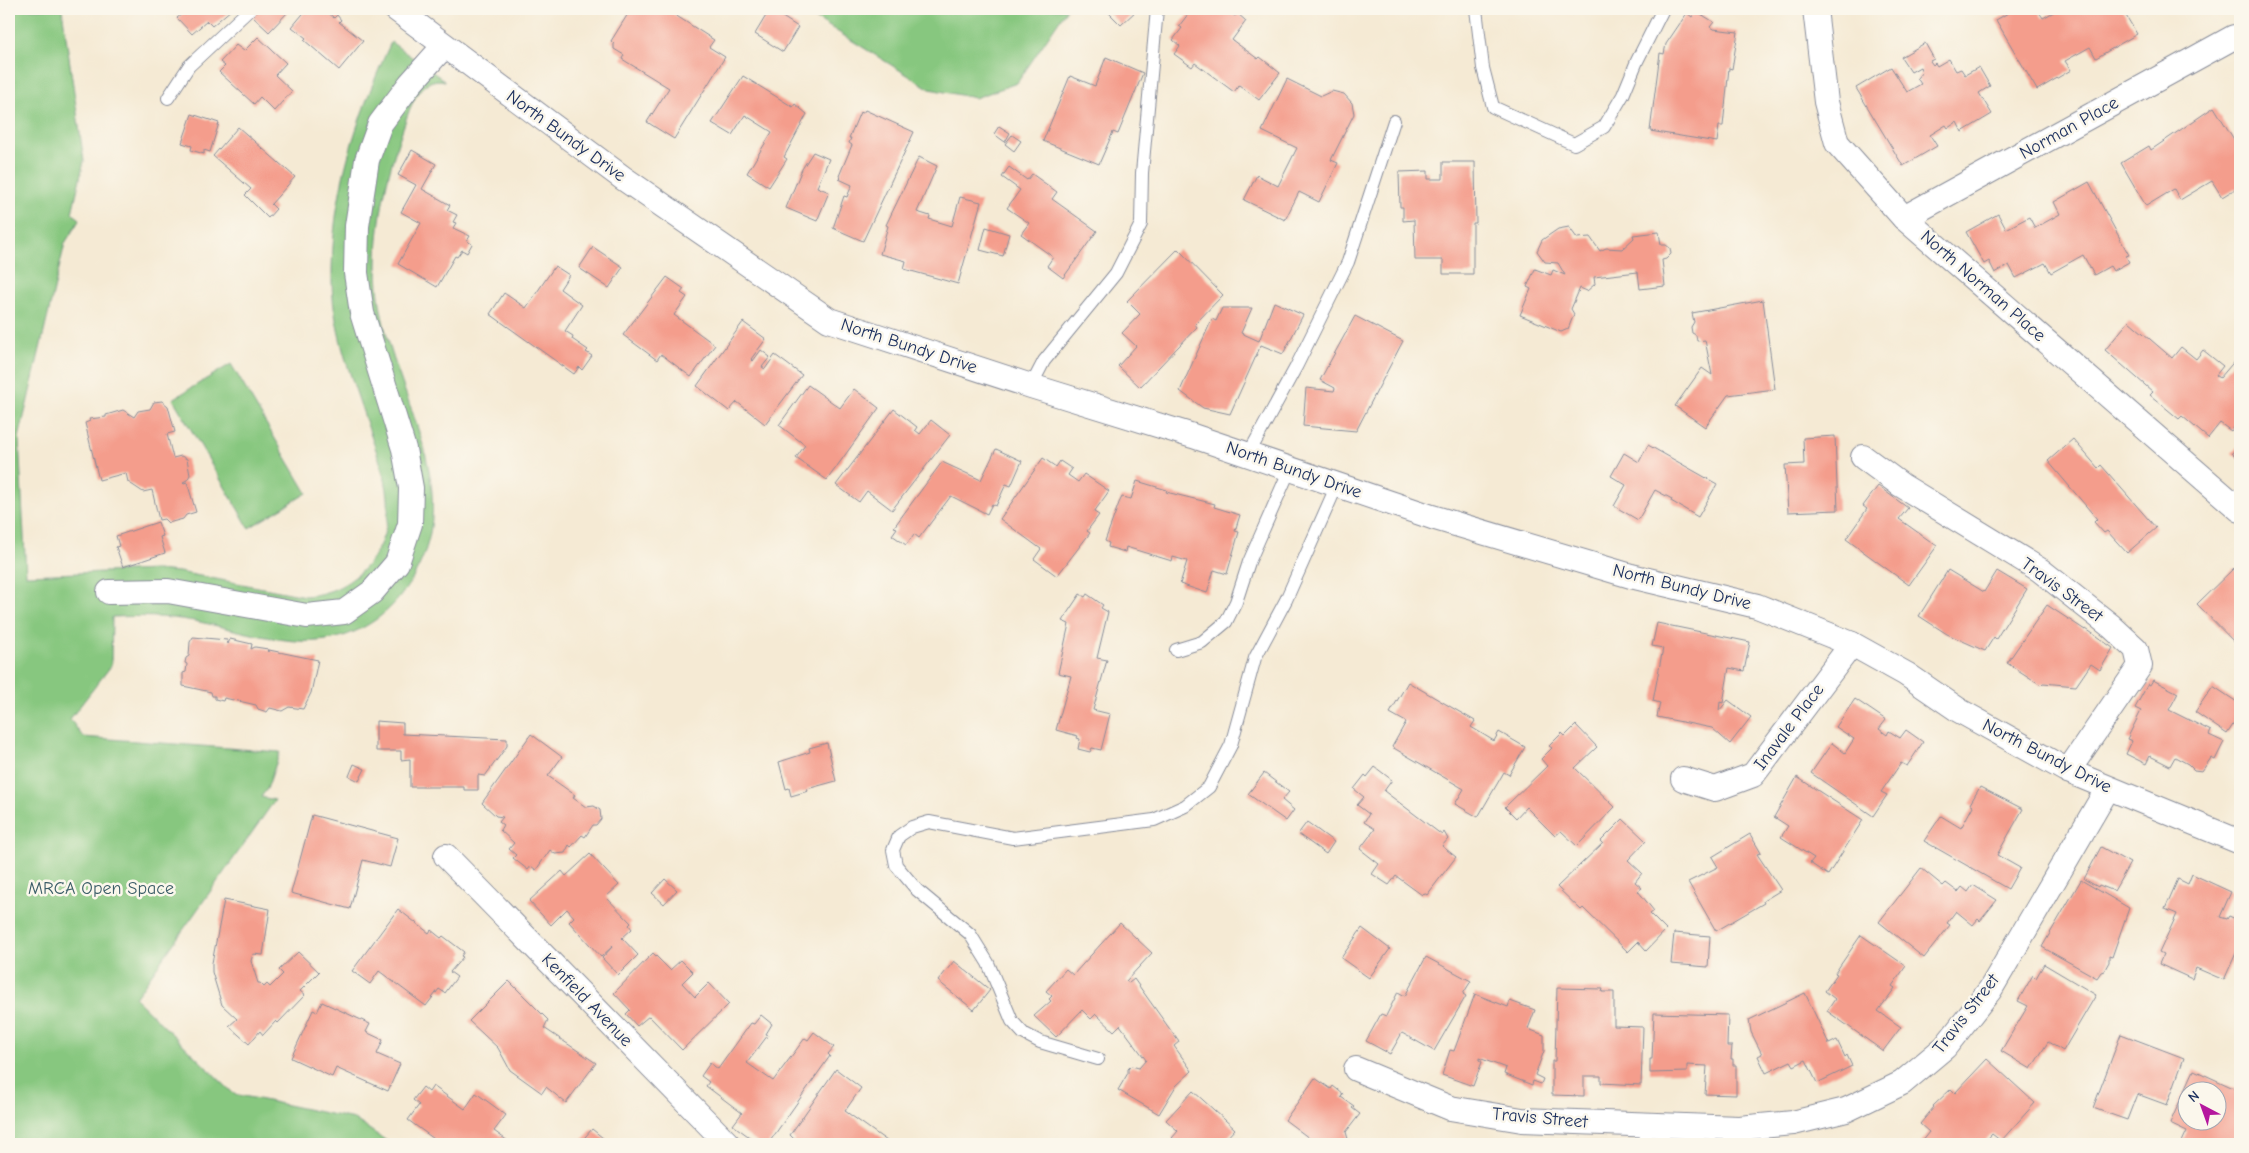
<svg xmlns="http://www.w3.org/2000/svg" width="2249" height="1153" viewBox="0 0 2249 1153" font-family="'Comic Neue',sans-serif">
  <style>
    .green { fill: #87c77f; stroke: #517b6e }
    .building { fill: #f49d8c; fill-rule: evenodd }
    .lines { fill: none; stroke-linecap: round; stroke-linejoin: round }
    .service-casing { stroke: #888c99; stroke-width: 14 }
    .minor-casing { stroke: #888c99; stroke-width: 26 }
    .service { stroke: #fff; stroke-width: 12 }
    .minor { stroke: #fff; stroke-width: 24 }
    .labels { text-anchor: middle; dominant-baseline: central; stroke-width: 5; stroke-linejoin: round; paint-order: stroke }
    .street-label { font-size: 18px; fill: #1b2f5e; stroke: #fbf7ec }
    .park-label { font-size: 18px; fill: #3b5d68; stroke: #fbf7ec }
  </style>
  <rect width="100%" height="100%" fill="#fbf7ec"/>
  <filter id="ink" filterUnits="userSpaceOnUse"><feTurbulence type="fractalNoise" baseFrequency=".02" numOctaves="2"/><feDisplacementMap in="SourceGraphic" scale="10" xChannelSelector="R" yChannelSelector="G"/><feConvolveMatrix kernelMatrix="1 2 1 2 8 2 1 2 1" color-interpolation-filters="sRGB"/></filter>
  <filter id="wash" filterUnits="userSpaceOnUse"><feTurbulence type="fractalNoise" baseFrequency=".0096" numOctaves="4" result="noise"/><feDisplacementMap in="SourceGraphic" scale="20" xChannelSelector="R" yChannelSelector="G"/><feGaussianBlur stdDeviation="1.12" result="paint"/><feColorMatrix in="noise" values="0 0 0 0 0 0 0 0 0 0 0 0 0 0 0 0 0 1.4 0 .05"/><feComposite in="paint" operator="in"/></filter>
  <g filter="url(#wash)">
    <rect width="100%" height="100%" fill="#f5ead4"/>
    <g class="green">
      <path d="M9,9h53l22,152 -12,52 8,6 -15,24 -46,195 7,137 130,-5 23,2 126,24c51,-3 87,-47 83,-98 -2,-22 -10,-42 -17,-62 -16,-50 -38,-101 -39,-154 -1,-88 23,-161 59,-240l54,39c-27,-7 -36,31 -43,50 -18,51 -30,112 -23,166 13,104 98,197 23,297 -20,27 -52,45 -85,47 -39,3 -85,-13 -123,-20 -28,-5 -55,-5 -82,-4l-1,49 -41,53 13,18 197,15 -13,37 -6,8 14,3 -140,198 99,96 120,25 37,25h-382z"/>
      <polygon points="801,9 1067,9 1017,83 975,98 930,89"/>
      <polygon points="231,364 307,493 249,528 173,399"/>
    </g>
    <g id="blocks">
      <g class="building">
        <polygon points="179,9 232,9 212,26 207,21 192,34 177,18 183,13"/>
        <polygon points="259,9 287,9 289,11 269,32 252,16"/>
        <polygon points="307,9 324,9 334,18 337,15 341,20 339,22 363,41 339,70 304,40 306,38 292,27"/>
        <polygon points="631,9 674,9 672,13 714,40 709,47 725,57 674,139 647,122 669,88 622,59 624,55 614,49 614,44 611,41"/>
        <polygon points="770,9 798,27 783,52 755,34"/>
        <polygon points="1105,9 1138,9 1121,25"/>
        <polygon points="1192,9 1225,9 1235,16 1237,13 1246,21 1232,40 1258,59 1260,57 1280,73 1259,100 1239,85 1234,92 1195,63 1192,67 1174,54 1180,46 1173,40 1182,28 1179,26"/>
        <polygon points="2015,9 2037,9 2043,18 2059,9 2075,9 2077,12 2083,9 2122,9 2137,34 2096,58 2090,47 2065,61 2071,70 2037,90 1996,20"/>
        <polygon points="1696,11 1714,22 1710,27 1713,29 1738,32 1732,69 1729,68 1723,126 1719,126 1717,142 1650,131 1660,53 1664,54 1666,44 1687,13 1692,17"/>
        <polygon points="258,37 286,63 275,75 292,91 274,111 260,97 254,104 219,72 225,66 220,62 236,45 244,51"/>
        <polygon points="1925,43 1934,59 1930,61 1933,65 1935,63 1937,66 1949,59 1956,71 1961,69 1965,75 1979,67 1990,86 1979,93 1992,114 1962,132 1957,122 1948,128 1946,125 1930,135 1937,146 1903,166 1856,88 1891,67 1907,92 1921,84 1917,78 1922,72 1920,67 1911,72 1901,57"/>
        <polygon points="1106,57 1143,73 1118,134 1113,132 1099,164 1043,141 1070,76 1095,86"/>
        <polygon points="743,76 793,107 795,104 807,114 784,157 787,159 769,187 747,173 772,132 745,115 732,135 712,123"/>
        <polygon points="1287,79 1321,96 1332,91 1344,94 1352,103 1354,114 1331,160 1338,163 1319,202 1299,192 1285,220 1244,200 1257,175 1278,186 1297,148 1262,131"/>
        <polygon points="2214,107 2235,141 2238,139 2240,143 2240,186 2222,197 2212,181 2180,200 2174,189 2146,206 2121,163 2149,146 2151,150"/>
        <polygon points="865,110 914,132 863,241 833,228 844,196 847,197 852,185 839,179 841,177 839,176 852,145 849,143 851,138 849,138 860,112 863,113"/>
        <polygon points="192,114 219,123 210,152 204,150 204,154 191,150 192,146 182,143"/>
        <polygon points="999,126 1010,133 1005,142 994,134"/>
        <polygon points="238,127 295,177 271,204 276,209 268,218 245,195 251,189 213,156"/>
        <polygon points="1012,135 1021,141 1014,151 1005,144"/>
        <polygon points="412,150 436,164 422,189 450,205 447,210 457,215 453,222 456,223 453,228 470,236 467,241 472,244 467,253 462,250 457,257 455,256 437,287 398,264 421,223 401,212 416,185 398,175"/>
        <polygon points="813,152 829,159 817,187 829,192 817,221 786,208 802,169"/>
        <polygon points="919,157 937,166 917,212 930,216 929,219 952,226 960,197 981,202 958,284 904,269 906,261 880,254 888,226 886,225"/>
        <polygon points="1443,162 1475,162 1476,223 1473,223 1473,274 1443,274 1443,260 1415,260 1414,220 1403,221 1403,207 1400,207 1399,172 1428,171 1428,179 1443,179"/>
        <polygon points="1009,167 1027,180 1032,174 1057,192 1052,199 1097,231 1063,278 1047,266 1053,257 1021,234 1029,223 1007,208 1020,190 1002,177"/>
        <polygon points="2089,182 2129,255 2126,256 2129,262 2113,271 2110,266 2094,275 2083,255 2051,273 2045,263 2016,278 2009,265 1995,273 1989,261 1984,264 1966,232 1998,214 2006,229 2029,217 2035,228 2060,214 2054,202"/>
        <polygon points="986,227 1009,234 1003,256 980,250"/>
        <polygon points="1569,227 1577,238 1590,237 1600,251 1606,248 1622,249 1634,238 1633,235 1659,232 1661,245 1666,245 1670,248 1671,254 1666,259 1662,260 1665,286 1640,289 1638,272 1594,277 1595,284 1587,291 1580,288 1571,309 1574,314 1568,329 1561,332 1520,315 1531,289 1527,287 1535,269 1551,275 1553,270 1565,275 1558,263 1545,262 1537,251 1542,240 1558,229"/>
        <polygon points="593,247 623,267 609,288 579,268"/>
        <polygon points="1178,249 1223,295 1195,324 1197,327 1140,387 1118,366 1136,346 1122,333 1140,314 1127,301"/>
        <polygon points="555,266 569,275 560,289 582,305 565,331 573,336 572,339 588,350 586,352 592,356 582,370 579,367 574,374 490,314 504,293 526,308"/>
        <polygon points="667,277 684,289 681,293 687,297 674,315 715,345 691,377 661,354 657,360 623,335"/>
        <polygon points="1763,300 1775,389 1728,395 1705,427 1675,406 1702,368 1712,375 1705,340 1697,341 1696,335 1692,333 1691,327 1694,322 1692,313"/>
        <polygon points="1274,302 1303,315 1283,354 1261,345 1230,414 1203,408 1180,391 1212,319 1216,321 1222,308 1252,308 1241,333 1259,341"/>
        <polygon points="1355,316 1403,341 1356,431 1303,426 1306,388 1334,391 1335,388 1320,380"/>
        <polygon points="2129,321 2172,358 2181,347 2196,359 2203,350 2223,366 2216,375 2220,378 2237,358 2240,361 2240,400 2239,402 2240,403 2240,420 2231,431 2220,423 2208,438 2182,416 2179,419 2150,395 2153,392 2105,350"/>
        <polygon points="743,322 766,339 751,359 753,361 761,350 770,357 762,367 765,369 775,355 802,375 765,424 737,402 729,411 697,386"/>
        <polygon points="808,385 840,408 854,389 879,408 827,480 796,458 805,445 779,425"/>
        <polygon points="162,401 168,406 175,432 167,434 173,458 181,456 187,459 190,475 187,480 183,482 184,483 187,482 196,512 186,515 183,519 168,523 164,519 159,520 152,490 143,492 128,482 126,473 99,480 85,423 90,421 89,419 106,417 106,415 123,410 134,417 138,411 150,409 154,402"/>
        <polygon points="894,409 917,427 915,430 920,434 931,420 950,435 892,510 867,491 859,502 836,485"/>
        <polygon points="1835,436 1838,510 1788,512 1785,465 1804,464 1803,438"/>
        <polygon points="2073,439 2098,468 2101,465 2156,528 2127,553 2107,531 2104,533 2094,522 2097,519 2048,461"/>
        <polygon points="2240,444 2240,460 2232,453"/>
        <polygon points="1648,445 1717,484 1698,517 1671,501 1672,499 1655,490 1638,520 1614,506 1626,485 1611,476 1624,453 1639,462"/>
        <polygon points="996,449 1022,461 1011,486 1006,484 996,506 992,504 987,514 951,496 919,538 914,534 906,545 892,535 897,528 894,527 942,462 981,480"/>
        <polygon points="1043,458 1056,467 1060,461 1072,469 1068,475 1078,482 1084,474 1109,491 1094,512 1099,515 1087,531 1090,533 1057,576 1034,559 1041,549 1000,519"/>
        <polygon points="1137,481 1167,490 1166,492 1215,504 1214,507 1240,515 1235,531 1239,532 1227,574 1214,570 1207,593 1180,584 1187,561 1173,557 1172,561 1126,547 1125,552 1108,547 1109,543 1105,541 1119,503 1122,497 1131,499"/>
        <polygon points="1878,486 1908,508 1899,519 1937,546 1909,585 1846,539 1867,509 1863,506"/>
        <polygon points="158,522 163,536 160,537 165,553 123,567 116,547 119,546 116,536"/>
        <polygon points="2234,568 2240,575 2240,648 2197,604"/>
        <polygon points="1948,570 1984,592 1997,571 2027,589 1996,639 1994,637 1985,651 1947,634 1919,616"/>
        <polygon points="1080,594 1085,597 1087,594 1103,605 1101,608 1108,612 1097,658 1107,660 1093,710 1110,714 1101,750 1092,748 1090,752 1078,749 1080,739 1077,738 1078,736 1056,730 1071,676 1058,673 1069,624 1062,621"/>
        <polygon points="2047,605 2085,630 2086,629 2113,648 2100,670 2091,664 2076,686 2043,683 2041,685 2007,663"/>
        <polygon points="1657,623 1750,642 1744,671 1729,668 1723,703 1720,702 1719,711 1728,700 1751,717 1730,744 1712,728 1657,717 1660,703 1653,701 1663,648 1652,646"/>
        <polygon points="193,637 227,640 228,644 230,639 252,644 251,649 255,647 268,649 269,652 269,650 318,660 311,693 303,709 289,707 282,711 270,708 267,712 258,709 256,705 243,702 224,698 223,701 215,699 215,696 212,696 211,692 183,686 183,673 186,672 187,664 185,663 186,658 189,656 190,642"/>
        <polygon points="2153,680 2178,693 2169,710 2211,731 2209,735 2224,742 2215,760 2211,758 2202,771 2194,770 2188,764 2175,757 2170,766 2150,756 2146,764 2126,754 2132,741 2127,739 2141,711 2135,708 2148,684 2150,685"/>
        <polygon points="1408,682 1475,721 1471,727 1494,741 1499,732 1525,747 1509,775 1504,772 1478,817 1455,804 1464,789 1392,747 1406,722 1390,713"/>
        <polygon points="2213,686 2240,704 2240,714 2227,734 2195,712"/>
        <polygon points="1855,699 1886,720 1879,729 1887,735 1889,731 1900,738 1906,730 1923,742 1907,766 1901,763 1881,792 1887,795 1873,816 1811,773 1832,743 1845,753 1854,739 1836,727"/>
        <polygon points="376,721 403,723 403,734 507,739 507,746 485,776 478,775 478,790 464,790 464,787 410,787 410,759 401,760 401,751 376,751"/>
        <polygon points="1576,725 1597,747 1575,768 1615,807 1577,846 1561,831 1555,836 1526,807 1516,818 1505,807 1547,766 1541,759 1552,748 1549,746 1562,733 1565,736"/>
        <polygon points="531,734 562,757 548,776 575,795 573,798 586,807 594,806 600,810 601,819 596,825 593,825 585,837 582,835 571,847 569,845 565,853 555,854 550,850 536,870 531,866 528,870 513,858 516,855 509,849 514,843 500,830 503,825 499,822 503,817 496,816 482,803"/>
        <polygon points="827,743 836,781 807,789 808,791 791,796 789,788 786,789 779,762 810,752 809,748"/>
        <polygon points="354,764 365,769 359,781 349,776"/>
        <polygon points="1375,767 1392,780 1384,791 1442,835 1444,832 1448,839 1442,846 1456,857 1427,895 1424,893 1422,895 1396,876 1389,885 1372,874 1379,864 1360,849 1375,829 1364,822 1369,814 1357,805 1364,797 1354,789 1365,775 1367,777"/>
        <polygon points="1264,773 1289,792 1282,800 1294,810 1286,821 1248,794"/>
        <polygon points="1797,777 1863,820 1828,875 1810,863 1814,858 1781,837 1788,826 1774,817"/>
        <polygon points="1980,787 2023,809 1997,855 2020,868 2008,889 1924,841 1941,816 1961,828 1973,806 1970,804"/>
        <polygon points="312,815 398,838 390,867 363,860 350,909 291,893"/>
        <polygon points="1623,819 1646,841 1628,860 1642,873 1635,882 1642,888 1638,891 1654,911 1650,914 1666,930 1646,951 1638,942 1628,952 1583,908 1581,910 1557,887 1603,843 1601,841"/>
        <polygon points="1307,822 1334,842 1326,854 1298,834"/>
        <polygon points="1750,834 1761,853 1757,854 1781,890 1763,901 1764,903 1716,931 1688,882 1718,867 1712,857"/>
        <polygon points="2101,847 2130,863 2114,891 2099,885 2098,887 2084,879"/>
        <polygon points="590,854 619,885 606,897 631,923 629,925 632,929 622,938 638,955 618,975 602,958 613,946 601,957 569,922 574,917 567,909 551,925 529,901 562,871 566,876"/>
        <polygon points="1921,868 1943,886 1946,883 1958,892 1962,887 1968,892 1973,885 1997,900 1980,921 1978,919 1973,925 1956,911 1947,923 1950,925 1924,958 1879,922"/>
        <polygon points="2192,874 2231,892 2220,917 2227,919 2229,916 2240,921 2240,944 2224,980 2196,968 2192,979 2159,964 2163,955 2159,953 2177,914 2165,909 2178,879 2188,884"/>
        <polygon points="665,879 677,890 664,904 652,893"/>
        <polygon points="2081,880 2129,908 2112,957 2109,956 2109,962 2104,971 2101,972 2097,978 2042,947"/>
        <polygon points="224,900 270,909 263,955 253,954 251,961 258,983 260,983 264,987 267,984 270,987 283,974 279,970 298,952 319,972 300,991 305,995 278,1023 276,1021 263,1035 260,1031 249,1044 229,1026 237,1019 222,1005 212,972 212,963"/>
        <polygon points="398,909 429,933 431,930 441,938 443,936 464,952 461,956 463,957 450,972 457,977 445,993 439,989 426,1006 379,971 370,984 352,971"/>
        <polygon points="1120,923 1152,953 1126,981 1129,983 1134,979 1179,1042 1174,1046 1192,1071 1176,1086 1159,1114 1118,1090 1128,1073 1128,1069 1131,1066 1139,1068 1146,1060 1120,1025 1114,1031 1096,1014 1091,1019 1082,1010 1056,1037 1034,1016 1051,1001 1049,999 1052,996 1046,991 1066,969 1073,975"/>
        <polygon points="1362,928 1390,949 1369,978 1341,958"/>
        <polygon points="1674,933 1710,936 1708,967 1671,964"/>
        <polygon points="1861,935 1906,966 1892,986 1895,988 1878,1011 1901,1027 1883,1051 1827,1011 1835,999 1825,991 1837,974 1835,973"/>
        <polygon points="653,953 670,970 681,960 693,972 682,983 695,997 709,983 729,1004 682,1050 649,1016 637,1026 626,1014 630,1010 614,993"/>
        <polygon points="1426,957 1471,981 1463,994 1466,996 1434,1051 1402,1033 1390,1054 1366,1041 1381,1014 1386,1016 1398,992 1405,996"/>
        <polygon points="954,961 990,990 974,1010 938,981"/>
        <polygon points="2044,964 2096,995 2063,1051 2048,1042 2031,1069 2001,1051 2028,1006 2018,1001 2033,975 2036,978"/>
        <polygon points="509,981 548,1020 544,1028 596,1063 566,1103 546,1087 542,1093 510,1070 498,1048 469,1021"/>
        <polygon points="1557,988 1603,989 1602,992 1614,992 1614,1026 1643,1027 1641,1085 1601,1083 1601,1076 1584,1076 1584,1096 1552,1095 1552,1061 1555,1061"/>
        <polygon points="1805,993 1829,1044 1837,1040 1845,1057 1847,1055 1852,1066 1817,1083 1806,1060 1794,1066 1791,1061 1766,1073 1758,1056 1762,1054 1751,1032 1749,1020"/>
        <polygon points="1475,994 1508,1007 1510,1001 1535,1010 1528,1029 1544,1035 1544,1051 1535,1075 1543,1079 1541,1084 1533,1081 1532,1085 1504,1074 1506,1068 1479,1058 1479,1060 1482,1062 1473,1086 1442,1075 1450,1050 1454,1051"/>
        <polygon points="322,1002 370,1024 366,1032 383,1040 377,1054 400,1064 388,1091 336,1068 332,1077 291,1058 313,1010 317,1012"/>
        <polygon points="1654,1013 1728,1015 1727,1046 1732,1046 1731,1059 1733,1059 1733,1065 1736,1065 1736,1095 1705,1094 1707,1066 1687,1065 1687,1072 1650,1073 1650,1059 1652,1059"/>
        <polygon points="761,1015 772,1024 766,1034 768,1035 747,1063 773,1081 805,1038 808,1040 814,1032 834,1047 828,1054 830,1056 768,1144 759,1144 733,1125 742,1113 706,1086 709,1082 701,1076 710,1063 718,1069 751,1023 754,1024"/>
        <polygon points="2121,1034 2184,1058 2167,1105 2137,1094 2127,1120 2093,1108"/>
        <polygon points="1987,1059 2035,1103 2001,1141 1992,1134 1983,1144 1925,1144 1921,1142 1929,1132 1920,1124 1934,1107 1933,1106 1951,1089 1955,1093"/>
        <polygon points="836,1069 861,1088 845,1111 887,1141 885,1144 791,1144 795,1140 790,1135"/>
        <path d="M2194,1070l46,21 -1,53h-58l6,-13 -17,-8zM2186,1090h30v30h-30z"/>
        <polygon points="1315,1078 1331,1089 1333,1086 1343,1094 1341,1097 1354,1106 1352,1108 1360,1114 1346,1132 1348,1139 1344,1144 1317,1144 1285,1120"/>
        <polygon points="433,1086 465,1109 476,1093 506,1115 494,1131 512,1144 441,1144 408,1120 419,1105 413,1100 423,1087 429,1092"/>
        <polygon points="1193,1091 1235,1129 1224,1141 1228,1144 1180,1144 1172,1138 1178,1131 1166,1120"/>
        <polygon points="592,1129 609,1143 608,1144 579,1144"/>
      </g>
    </g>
  </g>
  <g filter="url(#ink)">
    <use href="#blocks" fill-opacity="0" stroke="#888c99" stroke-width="1"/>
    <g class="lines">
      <defs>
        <g id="service">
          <polyline points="1476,9 1483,68 1493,107 1574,144 1604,127 1623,95 1637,61 1663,9"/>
          <polyline points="168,98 189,66 250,9"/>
          <polyline points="1031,386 1044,361 1116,273 1141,224 1142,173 1157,9"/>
          <polyline points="1248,455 1296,367 1348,262 1394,121"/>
          <polyline points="1176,650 1202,642 1226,622 1236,602 1249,562 1290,469"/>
          <polyline points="1098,1059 1040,1042 1023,1033 1012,1021 988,963 970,934 917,890 896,865 893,850 899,836 912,827 929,822 1013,838 1154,820 1185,806 1209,787 1231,745 1255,658 1286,600 1337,485"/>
          <polyline points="1645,1144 1647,1125"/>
        </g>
        <g id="minor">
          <polyline points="396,9 623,178 829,320 1031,386 1193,436 1432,517 1631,576 1757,606 1852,644 1906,674 1960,711 2068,771 2240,842"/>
          <polyline points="1815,9 1826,102 1837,143 1904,218 2240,510"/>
          <polyline points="1904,218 2234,37"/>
          <polyline points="1863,457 1901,485 2040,570 2111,626 2136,649 2140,666 2068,771"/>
          <polyline points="109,592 168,591 307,616 344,612 372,592 397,563 410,524 411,488 404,449 362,313 356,273 357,226 367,160 380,124 410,84 444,46"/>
          <polyline points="1683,779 1715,789 1753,775 1852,644"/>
          <polyline points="446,856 728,1144"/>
          <polyline points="1356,1069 1450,1108 1522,1120 1739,1128 1793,1123 1846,1110 1902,1083 1945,1047 1990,990 2108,788"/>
        </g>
      </defs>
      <use href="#service" class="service-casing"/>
      <use href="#minor" class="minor-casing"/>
      <use href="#service" class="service"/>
      <use href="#minor" class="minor"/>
    </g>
  </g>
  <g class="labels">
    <g class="street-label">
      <text transform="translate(2069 128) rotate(-29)">Norman Place</text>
      <text transform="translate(566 136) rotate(36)">North Bundy Drive</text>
      <text transform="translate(1983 286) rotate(41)">North Norman Place</text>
      <text transform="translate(909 346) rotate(18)">North Bundy Drive</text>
      <text transform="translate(1294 470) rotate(19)">North Bundy Drive</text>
      <text transform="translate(1682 587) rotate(14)">North Bundy Drive</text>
      <text transform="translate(2062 590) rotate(36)">Travis Street</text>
      <text transform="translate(1789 727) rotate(-53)">Inavale Place</text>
      <text transform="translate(2047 756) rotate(27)">North Bundy Drive</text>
      <text transform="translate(587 1000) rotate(46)">Kenfield Avenue</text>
      <text transform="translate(1966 1014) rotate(-52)">Travis Street</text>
      <text transform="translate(1540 1118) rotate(5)">Travis Street</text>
    </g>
    <g class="park-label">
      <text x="101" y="888">MRCA Open Space</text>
    </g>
  </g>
  <rect width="2249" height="1153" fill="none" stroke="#fbf7ec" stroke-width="30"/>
  <g transform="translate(2202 1106) rotate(319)"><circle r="24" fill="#fbf7ec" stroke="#a1a7b3"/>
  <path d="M0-4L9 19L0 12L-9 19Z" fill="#b5179e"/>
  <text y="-8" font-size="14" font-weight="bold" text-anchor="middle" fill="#1b2f5e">N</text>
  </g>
</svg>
